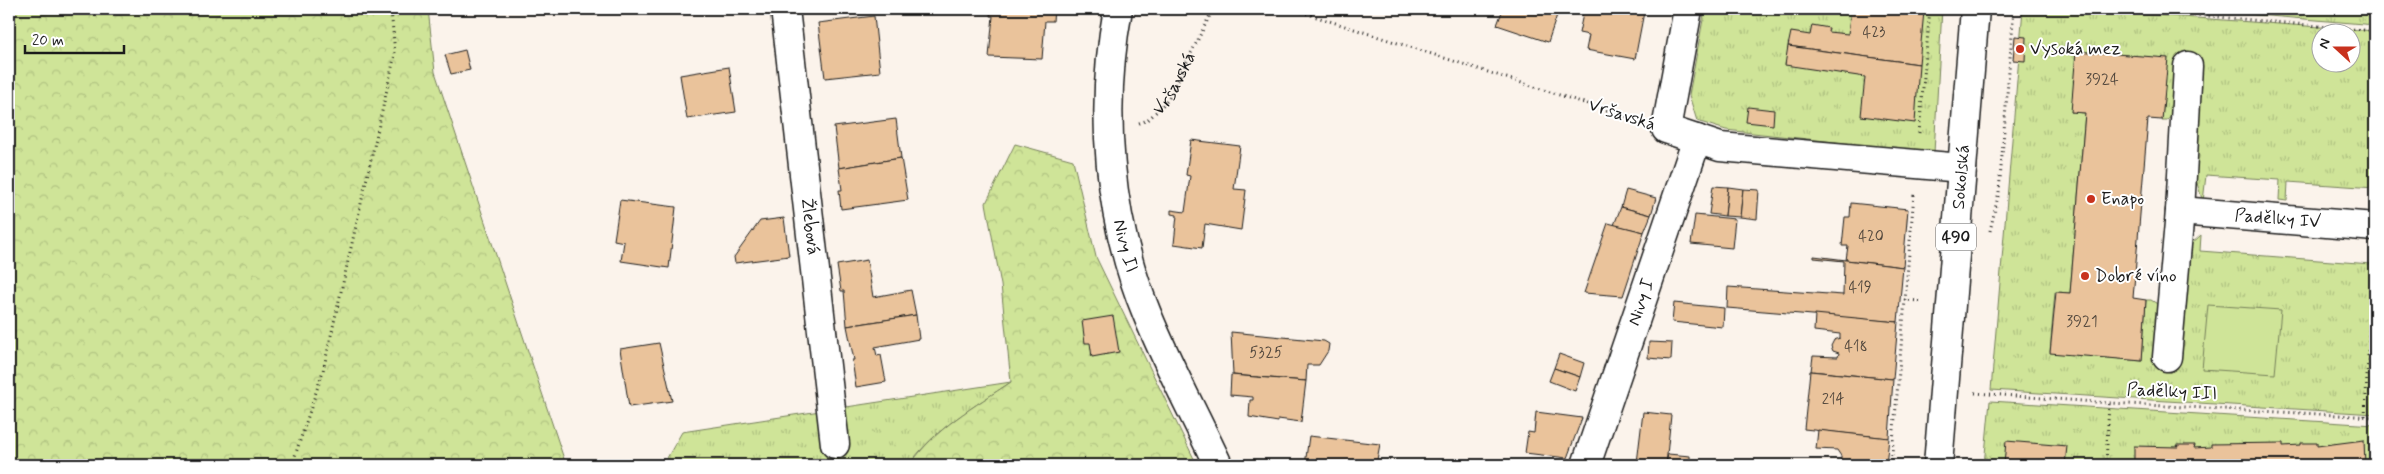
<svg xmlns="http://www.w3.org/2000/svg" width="2384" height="474" viewBox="0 0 2384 474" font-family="Mynerve,sans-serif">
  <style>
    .grass { fill: url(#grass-tufts); stroke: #76805a; fill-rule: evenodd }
    .forest { fill: url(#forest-crowns); stroke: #76805a }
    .park { fill: #cfe498; stroke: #76805a }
    .building { fill: #eac39b; stroke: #1c1c1c }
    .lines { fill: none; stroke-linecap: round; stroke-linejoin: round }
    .minor-casing { stroke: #1c1c1c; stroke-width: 31 }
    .primary-casing { stroke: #1c1c1c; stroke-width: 31 }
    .path { stroke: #1c1c1c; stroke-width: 3; stroke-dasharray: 1 4; stroke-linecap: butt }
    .minor { stroke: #fff; stroke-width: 28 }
    .primary { stroke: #fff; stroke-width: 28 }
    .poi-dot { fill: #c8321e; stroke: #fff; stroke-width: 2 }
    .labels { text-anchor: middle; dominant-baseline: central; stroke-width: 4; stroke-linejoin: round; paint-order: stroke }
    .number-label { font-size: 15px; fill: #50463c }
    .shield { fill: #fff; stroke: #606060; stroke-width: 1 }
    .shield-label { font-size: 16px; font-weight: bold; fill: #1c1c1c }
    .poi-label { font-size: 18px; fill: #1c1c1c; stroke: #fff; text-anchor: start }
    .street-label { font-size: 18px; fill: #1c1c1c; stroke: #fff }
  </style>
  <defs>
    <pattern id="grass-tufts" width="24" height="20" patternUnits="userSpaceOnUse" patternTransform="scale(1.25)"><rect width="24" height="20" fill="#cfe498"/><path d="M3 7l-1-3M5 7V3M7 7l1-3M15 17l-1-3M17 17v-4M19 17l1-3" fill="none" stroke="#b1c382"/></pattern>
    <pattern id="forest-crowns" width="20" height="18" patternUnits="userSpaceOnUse" patternTransform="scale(1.25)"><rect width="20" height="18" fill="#cfe498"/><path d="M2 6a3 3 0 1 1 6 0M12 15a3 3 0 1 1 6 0" fill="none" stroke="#b1c382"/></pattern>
  </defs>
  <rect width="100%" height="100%" fill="#fbf3eb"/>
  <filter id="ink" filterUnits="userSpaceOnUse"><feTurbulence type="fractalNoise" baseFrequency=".02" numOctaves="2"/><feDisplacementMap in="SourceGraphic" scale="10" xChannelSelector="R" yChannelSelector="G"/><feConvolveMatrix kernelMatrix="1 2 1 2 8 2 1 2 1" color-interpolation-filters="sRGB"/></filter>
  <g filter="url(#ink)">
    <g class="grass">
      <polygon points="1705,9 1942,9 1934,153 1726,130 1697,121 1689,95"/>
      <path d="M2023,9h49l303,22v157l-87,-6 -1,19 -8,-1 1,-20 -74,-5 -3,27 -28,-88 -8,6h-5l5,-62 -96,54 14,1 -15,180 -15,-1 -5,60 92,9 4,-61h5l8,5 30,-59 12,-11 -1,16 171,13 4,-25v175l-384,-24zM2322,32h30v30h-30z"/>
      <polygon points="2187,9 2375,9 2375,25"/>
      <path d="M1011,382c-36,24 -77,47 -102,83h-246l19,-33z"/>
      <polygon points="1990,401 2375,425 2375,465 1984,465"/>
    </g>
    <g class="forest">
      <polygon points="9,9 428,9 435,72 566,465 9,465"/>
      <path d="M1015,144l58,16 23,97 101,208h-287c24,-36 65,-59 101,-83l-10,-97 -15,-82z"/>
    </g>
    <polygon class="park" points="2208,305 2281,310 2275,374 2202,369"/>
    <g class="building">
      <polygon points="991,9 1054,9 1053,21 1045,21 1042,59 989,57 993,16 990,16"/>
      <polygon points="1503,9 1559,9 1548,42 1497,25"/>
      <polygon points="1584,9 1629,9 1644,12 1635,59 1586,50 1589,35 1579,33"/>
      <polygon points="1851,9 1908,9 1924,11 1919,64 1788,46 1791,32 1810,35 1812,25 1829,28 1828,32 1848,34"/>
      <polygon points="874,16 880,72 825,78 818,23"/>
      <polygon points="2015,36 2026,37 2025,61 2013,60"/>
      <polygon points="1788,46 1919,64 1915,123 1861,116 1865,77 1785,65"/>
      <polygon points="465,50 470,70 451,74 445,55"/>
      <polygon points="2076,51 2168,58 2162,120 2148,119 2133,298 2146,300 2142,361 2050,353 2056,292 2070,293 2085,113 2071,112"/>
      <polygon points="729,67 736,112 687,119 680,75"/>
      <polygon points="1748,107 1774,110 1773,125 1746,122"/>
      <polygon points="896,119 901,158 839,168 834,127"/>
      <polygon points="1191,140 1240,146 1234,189 1246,190 1241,230 1205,224 1202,248 1174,244 1177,215 1171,214 1171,210 1185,212 1190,176 1186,175"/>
      <polygon points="901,158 908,200 841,209 839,190 842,190 839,168"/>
      <polygon points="1713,186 1728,187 1725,216 1709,214"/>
      <polygon points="1728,187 1743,189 1740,217 1725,216"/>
      <polygon points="1743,189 1759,190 1757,219 1740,217"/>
      <polygon points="1626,190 1656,198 1651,215 1621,207"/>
      <polygon points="620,200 676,207 669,268 621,261 624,242 614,240"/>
      <polygon points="1851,203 1908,209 1903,267 1846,260 1848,246 1842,246 1845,217 1850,217"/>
      <polygon points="1621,207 1651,215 1644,232 1614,225"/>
      <polygon points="1695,215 1735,219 1732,248 1691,244"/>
      <polygon points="784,218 789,256 735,263 734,257 760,221"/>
      <polygon points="1608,223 1644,232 1623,296 1584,293"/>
      <polygon points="1814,256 1903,267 1898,322 1727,308 1728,287 1843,295 1844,261 1814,258"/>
      <polygon points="867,260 873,297 911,290 916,315 847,326 844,291 841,291 837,265"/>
      <polygon points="1674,303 1724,308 1723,327 1672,322"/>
      <polygon points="1815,314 1898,322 1893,379 1811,371 1813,356 1838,357 1839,353 1833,351 1831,346 1834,340 1840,338 1840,334 1814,331"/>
      <polygon points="916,315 919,339 875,347 877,356 881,355 886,382 856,387 852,360 854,360 847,326"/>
      <polygon points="1113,316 1119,352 1092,357 1090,343 1085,343 1082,321"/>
      <polygon points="1231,332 1324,341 1329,344 1328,351 1319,365 1307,365 1306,381 1233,375"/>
      <polygon points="1649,342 1672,343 1671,360 1648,358"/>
      <polygon points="659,343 672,401 629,407 620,349"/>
      <polygon points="1559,354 1584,363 1580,377 1554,368"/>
      <polygon points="1554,368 1580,377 1575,391 1549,381"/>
      <polygon points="1810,371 1893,379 1889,438 1804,429"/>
      <polygon points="1231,375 1306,381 1301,422 1278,419 1278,422 1249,417 1250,400 1253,400 1253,397 1230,395"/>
      <polygon points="1536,412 1582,418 1567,458 1525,453 1528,432 1534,433"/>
      <polygon points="1643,412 1671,415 1666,465 1637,463"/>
      <polygon points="1818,430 1889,438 1886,465 1841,465 1841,456 1837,450 1816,449"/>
      <polygon points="1309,436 1380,444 1376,465 1305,465"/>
      <polygon points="2364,440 2365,465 2134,465 2134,446 2178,447 2177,445 2195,445 2194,448 2211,447 2211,444 2283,443 2283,446 2301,445 2301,443 2317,443 2317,446"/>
      <polygon points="2006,441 2067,446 2065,465 2004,465"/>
      <polygon points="1668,454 1690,456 1690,465 1666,465"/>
    </g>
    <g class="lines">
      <defs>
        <g id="minor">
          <path id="s2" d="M785,9l50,435"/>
          <path id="s3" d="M1118,9c-19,100 -10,211 29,305 21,52 48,101 71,151"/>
          <polyline points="1688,9 1666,129 1720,147 1962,168"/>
          <path id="s4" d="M2180,211l195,16"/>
          <polyline points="2167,357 2180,211 2188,66"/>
          <path id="s5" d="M1586,465l111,-326"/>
        </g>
        <g id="primary">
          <path id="s6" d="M1938,465l37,-456"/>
        </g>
      </defs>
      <use href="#minor" class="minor-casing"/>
      <use href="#primary" class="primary-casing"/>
      <g class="path">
        <polyline points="1292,9 1637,120"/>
        <polyline points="2129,9 2375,31"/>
        <path id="s1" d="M1139,123l9,-3 20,-20 45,-91"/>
        <polyline points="1919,133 1930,9"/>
        <polyline points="1990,231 1999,192 2014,9"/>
        <polyline points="1904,300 1921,301"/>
        <polyline points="1975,393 2109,403 2375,417"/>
        <polyline points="2365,416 2373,257"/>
        <polyline points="292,465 323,371 395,54 391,9"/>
        <polyline points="1891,465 1914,194"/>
        <polyline points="2106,465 2109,403"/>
      </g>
      <use href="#minor" class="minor"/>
      <use href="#primary" class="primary"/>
    </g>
  </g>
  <g class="poi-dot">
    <circle cx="2020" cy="49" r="5"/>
    <circle cx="2091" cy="199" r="5"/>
    <circle cx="2085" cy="276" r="5"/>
  </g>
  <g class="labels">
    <g class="number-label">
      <text x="1874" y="33">423</text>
      <text x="2102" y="80">3924</text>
      <text x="1871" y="237">420</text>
      <text x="1860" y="288">419</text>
      <text x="2082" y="322">3921</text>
      <text x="1856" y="347">418</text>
      <text x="1266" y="353">5325</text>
      <text x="1833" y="400">214</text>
    </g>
    <rect class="shield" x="1936" y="223.5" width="40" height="27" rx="4"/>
    <g class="shield-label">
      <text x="1956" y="237">490</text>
    </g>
    <g class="poi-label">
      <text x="2030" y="49">Vysoká mez</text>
      <text x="2101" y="199">Enapo</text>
      <text x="2095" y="276">Dobré víno</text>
    </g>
    <g class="street-label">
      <text stroke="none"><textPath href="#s1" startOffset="55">Vršavská</textPath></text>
      <text transform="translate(1622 115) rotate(18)">Vršavská</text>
      <text stroke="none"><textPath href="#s6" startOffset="289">Sokolská</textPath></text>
      <text stroke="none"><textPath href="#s4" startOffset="98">Padělky IV</textPath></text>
      <text stroke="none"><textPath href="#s2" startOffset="219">Žlebová</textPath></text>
      <text stroke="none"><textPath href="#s3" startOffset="239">Nivy II</textPath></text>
      <text stroke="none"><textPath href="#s5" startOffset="172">Nivy I</textPath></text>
      <text transform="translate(2172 392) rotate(3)">Padělky III</text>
    </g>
  </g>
  <rect width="2384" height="474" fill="none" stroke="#fff" stroke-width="30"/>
  <rect x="15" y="15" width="2354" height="444" fill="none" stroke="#1c1c1c" stroke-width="2" filter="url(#ink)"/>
  <g transform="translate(2336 48) rotate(291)"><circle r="24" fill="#ffffff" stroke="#a4a4a4"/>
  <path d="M0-4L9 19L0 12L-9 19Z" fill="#c8321e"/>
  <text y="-8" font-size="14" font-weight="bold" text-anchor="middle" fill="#1c1c1c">N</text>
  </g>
  <path d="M25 45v8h99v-8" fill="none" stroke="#1c1c1c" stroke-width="2.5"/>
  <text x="32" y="45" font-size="15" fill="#1c1c1c" stroke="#ffffff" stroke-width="4" paint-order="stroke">20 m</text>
</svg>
